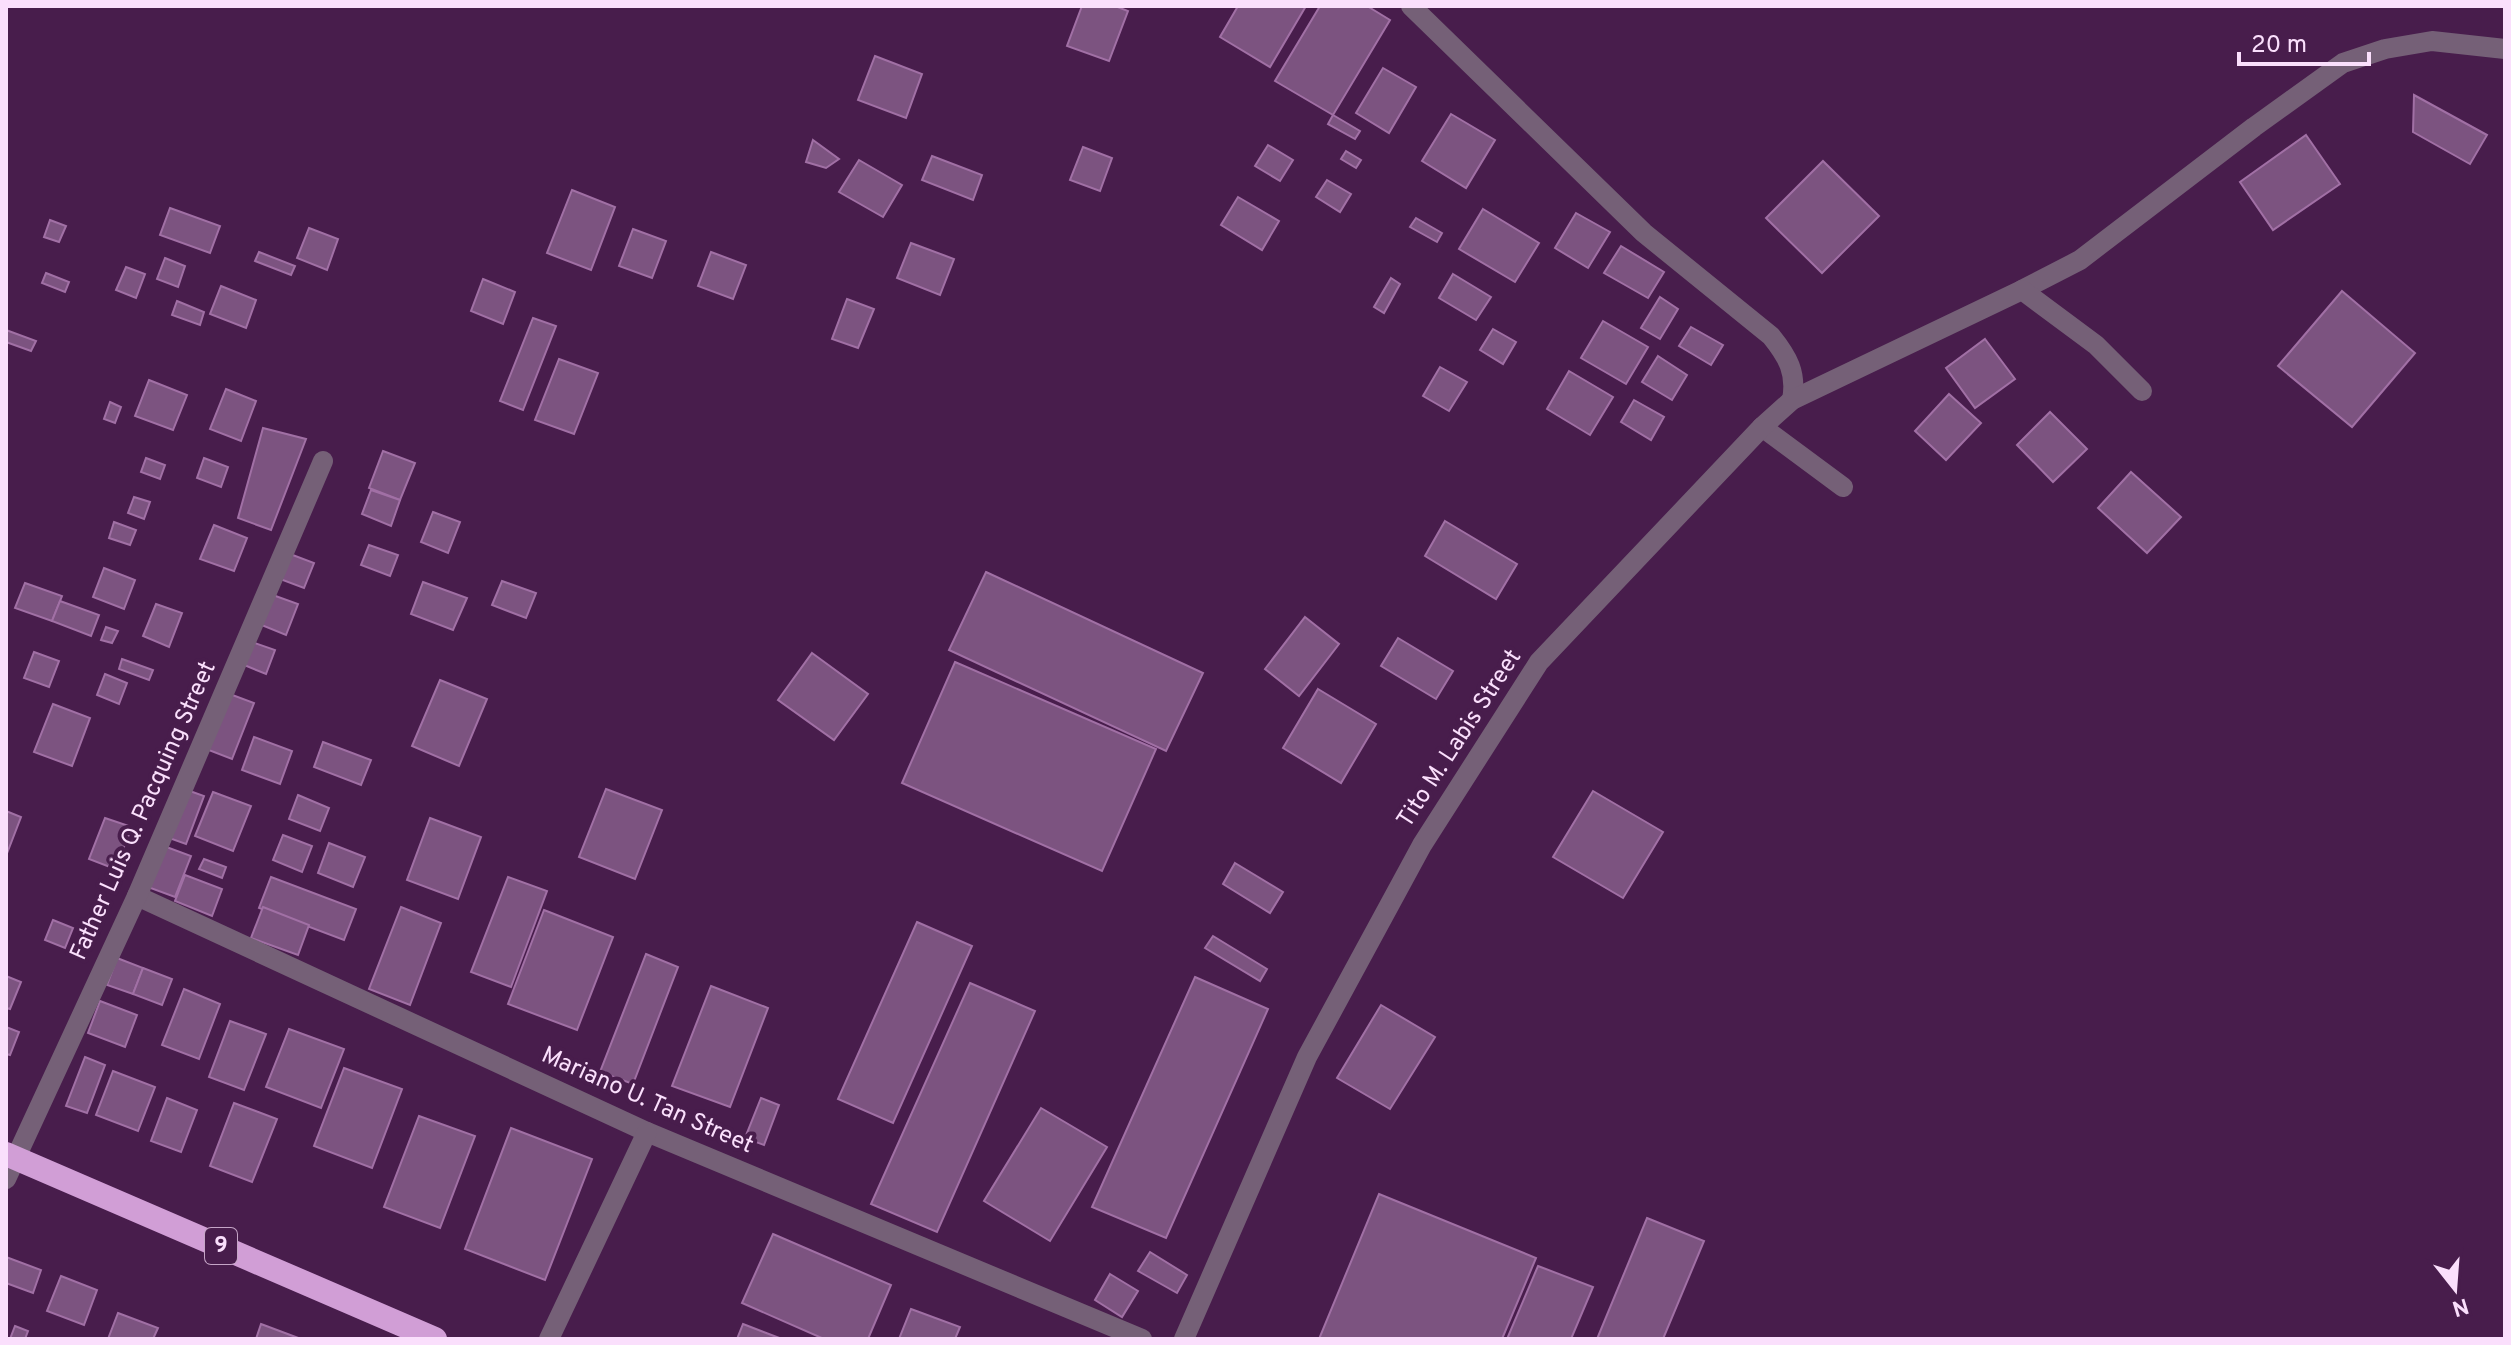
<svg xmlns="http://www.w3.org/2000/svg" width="2511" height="1345" viewBox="0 0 2511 1345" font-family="Overpass,sans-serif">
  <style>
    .building { fill: #7c5380; stroke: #a170a5; stroke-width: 2 }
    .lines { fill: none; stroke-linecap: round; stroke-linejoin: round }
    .minor { stroke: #756077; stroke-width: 20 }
    .highway { stroke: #d19ed6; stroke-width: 24 }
    .labels { text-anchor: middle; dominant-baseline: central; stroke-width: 8; stroke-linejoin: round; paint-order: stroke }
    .shield { fill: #481d4c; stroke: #c5a5c7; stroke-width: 2 }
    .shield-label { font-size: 22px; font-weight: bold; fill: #fadffc }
    .street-label { font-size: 24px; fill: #fadffc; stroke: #481d4c }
  </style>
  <rect width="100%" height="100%" fill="#481d4c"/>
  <g class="building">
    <polygon points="1082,6 1115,6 1128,11 1109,61 1067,46"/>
    <polygon points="1238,6 1306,6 1270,67 1220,37"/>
    <polygon points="1320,6 1367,6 1390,20 1333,115 1275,81"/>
    <polygon points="875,56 922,74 906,118 858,100"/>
    <polygon points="1383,68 1416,87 1389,133 1356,113"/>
    <polygon points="2414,95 2487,135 2470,164 2413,132"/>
    <polygon points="1451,114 1495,140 1466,188 1422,161"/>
    <polygon points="1333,115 1360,131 1355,139 1328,124"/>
    <polygon points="2306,135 2340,184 2273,230 2240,182"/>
    <polygon points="813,140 839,159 826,168 806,162"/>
    <polygon points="1268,145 1293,160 1280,181 1255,166"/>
    <polygon points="1083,147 1112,158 1100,191 1070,180"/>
    <polygon points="1346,151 1361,160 1356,168 1341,159"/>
    <polygon points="932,156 982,175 973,200 922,180"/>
    <polygon points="859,160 902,185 883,217 839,192"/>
    <polygon points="1823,161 1879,216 1822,273 1766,218"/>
    <polygon points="1327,180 1351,194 1340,212 1316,197"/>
    <polygon points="572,190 615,207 591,270 547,253"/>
    <polygon points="1238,197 1279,221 1262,250 1221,225"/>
    <polygon points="170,208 220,226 210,253 160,235"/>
    <polygon points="1483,209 1539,243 1515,282 1459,249"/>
    <polygon points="1576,213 1610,232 1588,268 1555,248"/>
    <polygon points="1416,218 1442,233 1437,242 1410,227"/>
    <polygon points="50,220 66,226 59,242 44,237"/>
    <polygon points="309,228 338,239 327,270 297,258"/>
    <polygon points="633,229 666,241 652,278 619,266"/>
    <polygon points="911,243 954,259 940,295 897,278"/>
    <polygon points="1621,246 1664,272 1648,298 1604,273"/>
    <polygon points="259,252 295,266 291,275 255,261"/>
    <polygon points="711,252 746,265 733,299 698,286"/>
    <polygon points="165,258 185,266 178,287 157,279"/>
    <polygon points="126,267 145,274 136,298 116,290"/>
    <polygon points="46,273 69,282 65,292 42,283"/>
    <polygon points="1453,274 1491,297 1476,320 1439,298"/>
    <polygon points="1391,278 1400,284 1384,313 1374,307"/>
    <polygon points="483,279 515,292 503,324 471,311"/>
    <polygon points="221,286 256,300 246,328 210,314"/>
    <polygon points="2342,291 2415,353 2352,427 2278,366"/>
    <polygon points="1660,297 1678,309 1660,339 1641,328"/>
    <polygon points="847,299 874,309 858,348 832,339"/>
    <polygon points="177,301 204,312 200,325 172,315"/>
    <polygon points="533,318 556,326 523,410 500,401"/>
    <polygon points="1603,321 1648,347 1626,384 1581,358"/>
    <polygon points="1691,327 1723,345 1711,365 1679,346"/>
    <polygon points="1493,329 1516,342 1503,364 1480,350"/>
    <polygon points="6,330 36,341 31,351 6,342"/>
    <polygon points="1985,339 2015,379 1975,408 1946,368"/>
    <polygon points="1658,356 1687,375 1672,400 1642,382"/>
    <polygon points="559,359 598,373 574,434 535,420"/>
    <polygon points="1440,367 1467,382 1449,411 1423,396"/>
    <polygon points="1569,371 1613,397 1590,435 1547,409"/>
    <polygon points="149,380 187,395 173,430 135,416"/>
    <polygon points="226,389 256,401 241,441 210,429"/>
    <polygon points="1949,394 1981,423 1946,460 1915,431"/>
    <polygon points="1634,400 1664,417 1651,440 1621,422"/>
    <polygon points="110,402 121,407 115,423 104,419"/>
    <polygon points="2050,412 2087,449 2053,482 2017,445"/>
    <polygon points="263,428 306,439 271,530 238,518"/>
    <polygon points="383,451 415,463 400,500 369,488"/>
    <polygon points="146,458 165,465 160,479 141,472"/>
    <polygon points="204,458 228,467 221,487 197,478"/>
    <polygon points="2131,472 2181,517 2147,553 2098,508"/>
    <polygon points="371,490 400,500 391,526 362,514"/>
    <polygon points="134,497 150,502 144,519 128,513"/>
    <polygon points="433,512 460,522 448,553 421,542"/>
    <polygon points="1445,521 1517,564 1496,599 1425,556"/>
    <polygon points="114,522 136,530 130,545 109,538"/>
    <polygon points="214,525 247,538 234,571 200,559"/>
    <polygon points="369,545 398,555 390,576 361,565"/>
    <polygon points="290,554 314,563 304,588 280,579"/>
    <polygon points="104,568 135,580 124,609 93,597"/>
    <polygon points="986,572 1203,673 1166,751 949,650"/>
    <polygon points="502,581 536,593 526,618 492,605"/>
    <polygon points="423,582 467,598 453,630 411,614"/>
    <polygon points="25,583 62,596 52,621 15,608"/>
    <polygon points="270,594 298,604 286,635 259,624"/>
    <polygon points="60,601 99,615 91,636 52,621"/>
    <polygon points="156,604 182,613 169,647 143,636"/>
    <polygon points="1305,617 1339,644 1299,696 1265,669"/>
    <polygon points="106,627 118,631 112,643 101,640"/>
    <polygon points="1398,638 1453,671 1436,699 1381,666"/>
    <polygon points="252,642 275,650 266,674 244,665"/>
    <polygon points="34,652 59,661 49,687 24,678"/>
    <polygon points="812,653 868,694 834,740 778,700"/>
    <polygon points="122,659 153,670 149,680 119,669"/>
    <polygon points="955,662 1156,749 1102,871 902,783"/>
    <polygon points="105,674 127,683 119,704 97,695"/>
    <polygon points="440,680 487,699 459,766 412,746"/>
    <polygon points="1318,689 1376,724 1341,783 1283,748"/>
    <polygon points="227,693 254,703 232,759 206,749"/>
    <polygon points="53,704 90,718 72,766 34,752"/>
    <polygon points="254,737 292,751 280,784 242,770"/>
    <polygon points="323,742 371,760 361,785 314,767"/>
    <polygon points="606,789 662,810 635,879 579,857"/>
    <polygon points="187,790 204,796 186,844 169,838"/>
    <polygon points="1593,791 1663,832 1623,898 1553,857"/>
    <polygon points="213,792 251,806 233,851 195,836"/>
    <polygon points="298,795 329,808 320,831 289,819"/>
    <polygon points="6,811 21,817 6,856"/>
    <polygon points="105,818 132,827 115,869 89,859"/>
    <polygon points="430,818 481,837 458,899 407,880"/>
    <polygon points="283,835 312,846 302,872 273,860"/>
    <polygon points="329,843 365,857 353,887 318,873"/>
    <polygon points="161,845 191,856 175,897 145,886"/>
    <polygon points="204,859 226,867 222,878 199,869"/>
    <polygon points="1235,863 1283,892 1270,913 1223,884"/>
    <polygon points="185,875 222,889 212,916 175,901"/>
    <polygon points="271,877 356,909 344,940 259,908"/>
    <polygon points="508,877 547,891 511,987 471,972"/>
    <polygon points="263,907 309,925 298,955 251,938"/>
    <polygon points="401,907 441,923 410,1005 369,989"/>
    <polygon points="544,910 613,937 577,1030 508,1004"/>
    <polygon points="53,920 73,928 65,948 45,940"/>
    <polygon points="917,922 972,946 893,1123 838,1099"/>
    <polygon points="1213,936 1267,969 1260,981 1205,948"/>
    <polygon points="646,954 678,967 633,1084 600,1072"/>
    <polygon points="117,958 143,968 133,994 107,985"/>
    <polygon points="143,968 172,979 162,1005 133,994"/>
    <polygon points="6,976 21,982 10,1009 6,1008"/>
    <polygon points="1195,977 1268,1009 1166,1238 1092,1207"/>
    <polygon points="970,983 1035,1011 937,1232 871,1204"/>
    <polygon points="711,986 768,1008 730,1107 672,1086"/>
    <polygon points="184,989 220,1004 199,1059 162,1045"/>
    <polygon points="100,1001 137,1015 125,1047 88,1033"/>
    <polygon points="1381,1005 1435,1037 1390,1109 1337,1078"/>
    <polygon points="230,1021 266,1034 244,1090 209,1077"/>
    <polygon points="6,1027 19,1032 10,1055 6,1054"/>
    <polygon points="289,1029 344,1049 321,1108 266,1087"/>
    <polygon points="85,1057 105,1065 87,1113 66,1106"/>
    <polygon points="344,1068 402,1089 372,1168 314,1146"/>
    <polygon points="113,1071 155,1087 138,1131 96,1115"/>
    <polygon points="167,1098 197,1110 181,1152 151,1141"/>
    <polygon points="761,1098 779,1105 764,1145 745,1138"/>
    <polygon points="234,1103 277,1119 252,1182 210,1166"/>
    <polygon points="1041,1108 1107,1147 1050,1241 984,1201"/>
    <polygon points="419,1116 475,1136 440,1228 384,1207"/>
    <polygon points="511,1128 592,1159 545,1280 465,1249"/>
    <polygon points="1379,1194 1536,1258 1502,1339 1319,1339"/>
    <polygon points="1647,1218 1704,1241 1663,1339 1597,1339"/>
    <polygon points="773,1234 891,1285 868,1339 824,1339 742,1303"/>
    <polygon points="1150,1252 1187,1275 1177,1293 1138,1271"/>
    <polygon points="6,1257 41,1270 33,1293 6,1283"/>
    <polygon points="1538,1266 1593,1287 1571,1339 1507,1339"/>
    <polygon points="1110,1274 1138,1291 1122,1317 1095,1300"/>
    <polygon points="61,1276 97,1290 84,1325 47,1311"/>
    <polygon points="911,1309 960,1327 955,1339 899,1339"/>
    <polygon points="118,1313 158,1328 153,1339 108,1339"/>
    <polygon points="261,1324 301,1339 256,1339"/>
    <polygon points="743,1324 782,1339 737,1339"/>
    <polygon points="15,1326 28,1331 25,1339 10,1339"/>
  </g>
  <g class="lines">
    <g class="minor">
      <path d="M1411,6l233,227 127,103c17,21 26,37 21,64"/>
      <polyline points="2022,290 2080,260 2254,127 2343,63 2385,49 2432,41 2505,49"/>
      <polyline points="1762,427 1843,487"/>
      <polyline points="137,896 647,1132 1142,1339"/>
      <polyline points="6,1179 137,896 323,461"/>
      <polyline points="549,1339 647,1132"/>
      <polyline points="1184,1339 1307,1057 1422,845 1539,662 1762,427 1792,400 2022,290 2096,345 2142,391"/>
    </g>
    <polyline class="highway" points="6,1154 435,1339"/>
  </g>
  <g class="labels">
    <rect class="shield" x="205" y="1228" width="32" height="36" rx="6"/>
    <g class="shield-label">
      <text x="221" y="1246">9</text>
    </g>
    <g class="street-label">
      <text transform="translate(1460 739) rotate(-57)">Tito M. Labis Street</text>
      <text transform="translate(144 811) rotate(-66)">Father Luis Q. Pacquing Street</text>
      <text transform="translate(647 1101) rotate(24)">Mariano U. Tan Street</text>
    </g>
  </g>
  <rect width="2511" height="1345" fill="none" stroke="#fadffc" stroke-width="16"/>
  <g transform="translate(2455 1289) rotate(163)" stroke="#481d4c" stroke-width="6" paint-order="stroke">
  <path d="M0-6L14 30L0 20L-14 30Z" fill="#fadffc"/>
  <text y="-12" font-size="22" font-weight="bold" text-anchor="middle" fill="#fadffc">N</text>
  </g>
  <path d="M2239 52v12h130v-12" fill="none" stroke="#fadffc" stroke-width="4"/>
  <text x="2251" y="52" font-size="24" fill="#fadffc" stroke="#481d4c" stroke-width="6" paint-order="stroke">20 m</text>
</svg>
